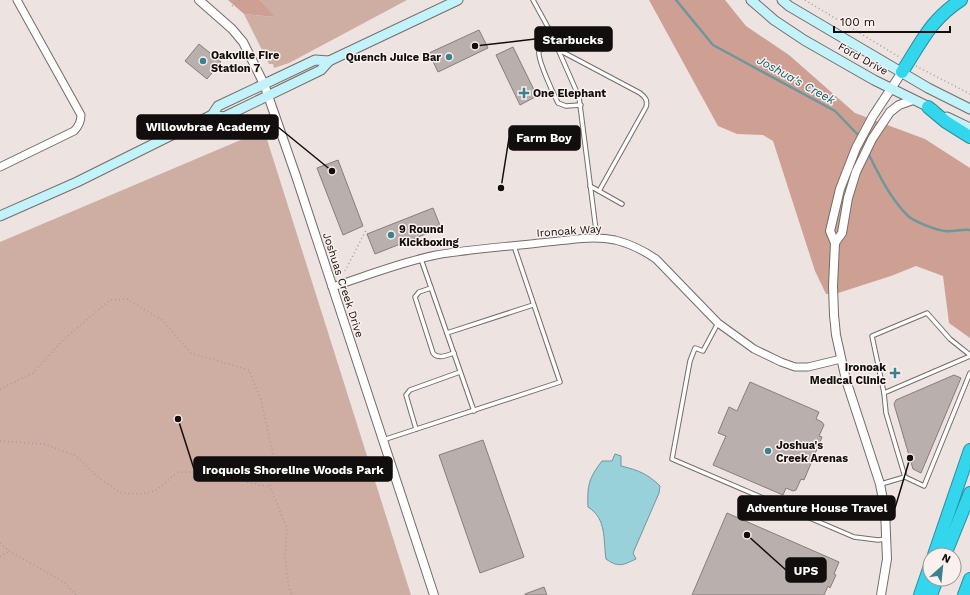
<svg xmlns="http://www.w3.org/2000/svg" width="970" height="595" viewBox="0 0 970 595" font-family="'Work Sans',sans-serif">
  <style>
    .green { fill: #ceada3 }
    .forest { fill: #cea093 }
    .water { fill: #99d1db; stroke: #70969d }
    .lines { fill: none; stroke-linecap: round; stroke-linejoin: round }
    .stream { stroke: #70969d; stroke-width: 2.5 }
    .building { fill: #b9b0ad; stroke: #877e7b }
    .service-casing { stroke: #756c69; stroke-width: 5.5 }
    .minor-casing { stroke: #756c69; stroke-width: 9 }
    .tertiary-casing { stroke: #756c69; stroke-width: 10 }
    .secondary-casing { stroke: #756c69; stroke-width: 11 }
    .motorway-casing { stroke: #28909f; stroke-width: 14 }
    .path { stroke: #a59d9b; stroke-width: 1.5; stroke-dasharray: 1 3; stroke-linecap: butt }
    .service { stroke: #fff; stroke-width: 3.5 }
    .minor { stroke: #fff; stroke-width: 7 }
    .tertiary { stroke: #fff; stroke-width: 8 }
    .secondary { stroke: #c2f3fa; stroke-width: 9 }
    .motorway { stroke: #34d6ed; stroke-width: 12 }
    .poi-dot { fill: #3c828e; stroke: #faf0ed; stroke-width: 1.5 }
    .labels { text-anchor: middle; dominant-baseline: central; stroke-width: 3; stroke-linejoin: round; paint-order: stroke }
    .poi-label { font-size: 11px; font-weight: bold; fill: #110e0d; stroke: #faf0ed; text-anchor: start }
    .street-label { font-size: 11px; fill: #110e0d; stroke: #faf0ed }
    .water-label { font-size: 12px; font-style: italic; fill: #16606b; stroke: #faf0ed }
    .leader { fill: none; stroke: #110e0d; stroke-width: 1.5 }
    .callout-dot { fill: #110e0d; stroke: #faf0ed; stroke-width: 1.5 }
    .callout { fill: #110e0d; stroke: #110e0d; stroke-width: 1.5 }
    .callout-label { font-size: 12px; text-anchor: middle; font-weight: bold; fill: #fff }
  </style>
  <rect width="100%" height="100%" fill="#ede3e0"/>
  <g class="green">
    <polygon points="260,0 407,0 289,63 274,68 273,64 269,64 244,14 274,17"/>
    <polygon points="264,130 411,595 0,595 0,242"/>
  </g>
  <g class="forest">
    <polygon points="228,0 260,0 275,17 244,14"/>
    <polygon points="649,0 725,0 746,26 789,55 855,113 925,139 970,168 970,338 949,323 943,276 916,266 891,276 835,294 826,294 815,271 773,141 763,135 737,134 718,126"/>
  </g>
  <path class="water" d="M615,454l6,2v10c17,4 27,8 39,20l-1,7 -26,60 3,6c-13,6 -17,9 -30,0 -3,-20 1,-40 -18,-52 -1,-22 1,-29 14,-46h10z"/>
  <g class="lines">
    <g class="stream">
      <polyline points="676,0 713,45 835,111 861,138 866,148"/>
      <path d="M868,153c11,22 22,45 40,63 7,6 28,14 37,15 9,1 16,-2 25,-1"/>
    </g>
  </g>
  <g class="building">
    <polygon points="479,30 488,48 438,72 429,53"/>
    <polygon points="199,44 221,62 207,79 185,61"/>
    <polygon points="513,47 537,96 520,105 496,55"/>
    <polygon points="338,160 363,226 343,235 317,168"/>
    <polygon points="433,208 441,228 375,254 367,234"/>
    <polygon points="954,375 961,378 921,473 913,469 894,404 896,400"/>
    <polygon points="750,382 819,412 816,419 822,422 824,425 819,436 822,437 804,480 801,479 796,490 793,491 786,488 783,495 713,465 726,436 718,433 729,407 737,411"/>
    <polygon points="483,440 524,557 480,573 439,455"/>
    <polygon points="727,513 839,562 834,574 836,575 830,588 828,586 824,595 692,595"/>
    <polygon points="544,587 547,595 525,595 525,594"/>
  </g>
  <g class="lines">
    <defs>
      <g id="service">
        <polyline points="533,0 550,31 579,97 597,238"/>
        <path d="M554,40l-15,11c-2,8 15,44 19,52l8,3 15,-1"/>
        <path d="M559,50l81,43c5,4 8,7 6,14l-47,84"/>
        <polyline points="590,186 622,204"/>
        <polyline points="421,259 474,411"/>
        <path d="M431,288l-12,4 -4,5 18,56c5,7 14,2 21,0"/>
        <polyline points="718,323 703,351 695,348 690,361 672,459 854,537 878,540 886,539"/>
        <polyline points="447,333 533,305"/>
        <polyline points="884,393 872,336 927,313 950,339 970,355"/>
        <polyline points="416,429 406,395 410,390 460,372"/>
        <polyline points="383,440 560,382 514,246"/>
        <polyline points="905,477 886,413 884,393 970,356"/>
        <polyline points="881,484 905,477 924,486 970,373"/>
      </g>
      <g id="minor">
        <path d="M0,167l74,-36c5,-5 7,-9 7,-16l-64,-115"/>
        <path d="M332,287c34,-11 69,-25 104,-32 34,-6 69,-8 103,-12 25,-2 52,-8 76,-3 16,4 28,10 41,19l62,64 36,26 27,13 14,5h13l33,-8"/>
      </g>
      <g id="tertiary">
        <polyline points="199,0 232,29 243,42 264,84 296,176 434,595"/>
        <polyline points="835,243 842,233 848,198 856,172 872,139 890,112 899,105 913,100"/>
        <polyline points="881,595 887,559 885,510 880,484 846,380 836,335 834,315 833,286 835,243 830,231 840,189 856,148 873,116 902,72"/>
      </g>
      <g id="secondary">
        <polyline points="751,0 774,20 804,40 874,80 933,109"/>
        <polyline points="782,0 789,6 928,88 970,109"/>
        <polyline points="212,115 224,117 321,70 329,61 458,0"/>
        <polyline points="947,117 970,128"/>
        <polyline points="0,216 77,182 212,115 218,106 315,60 329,61"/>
      </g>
      <g id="motorway">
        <path d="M902,72c19,-29 28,-52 59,-72"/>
        <polyline points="928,107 946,122 970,137"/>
        <polyline points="934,555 970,450"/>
        <polyline points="945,555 970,493"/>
        <polyline points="920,595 930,566"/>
        <polyline points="931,595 937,579"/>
        <polyline points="964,595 970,579"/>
      </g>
    </defs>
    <use href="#service" class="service-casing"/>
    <use href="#minor" class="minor-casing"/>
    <use href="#tertiary" class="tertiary-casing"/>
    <use href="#secondary" class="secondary-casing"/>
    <use href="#motorway" class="motorway-casing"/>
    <g class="path">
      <polyline points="805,0 901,58"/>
      <polyline points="232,6 240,0"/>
      <polyline points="916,66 970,94"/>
      <polyline points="345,271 366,230"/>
      <polyline points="0,389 33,373 63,340 110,300 127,299 162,320 191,353 249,370 261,400 274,459 270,487 287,528 285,558 289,588 292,595"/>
      <polyline points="0,441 44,444 76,456 99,478 121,493 140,494 155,491 178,472 197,472 223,466 232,470 246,482 270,487"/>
      <polyline points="0,543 9,551 64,582 76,595"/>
      <polyline points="0,557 9,551"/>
    </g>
    <use href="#service" class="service"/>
    <use href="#minor" class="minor"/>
    <use href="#tertiary" class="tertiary"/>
    <use href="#secondary" class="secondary"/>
    <use href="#motorway" class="motorway"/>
  </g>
  <g class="poi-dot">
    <circle cx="449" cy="57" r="4"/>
    <circle cx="203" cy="61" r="4"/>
    <path d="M522 87h4v4h4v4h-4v4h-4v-4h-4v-4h4z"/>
    <circle cx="391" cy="235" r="4"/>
    <path d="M893 367h4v4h4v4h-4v4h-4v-4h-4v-4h4z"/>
    <circle cx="768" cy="451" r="4"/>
  </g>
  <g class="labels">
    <g class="poi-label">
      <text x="211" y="55">Oakville Fire<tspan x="211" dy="13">Station 7</tspan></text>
      <text x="441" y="57" text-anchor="end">Quench Juice Bar</text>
      <text x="533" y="93">One Elephant</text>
      <text x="399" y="229">9 Round<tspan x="399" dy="13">Kickboxing</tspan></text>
      <text x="886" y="367" text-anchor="end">Ironoak<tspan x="886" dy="13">Medical Clinic</tspan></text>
      <text x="776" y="445">Joshua's<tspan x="776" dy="13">Creek Arenas</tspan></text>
    </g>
    <g class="street-label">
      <text transform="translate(863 59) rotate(29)">Ford Drive</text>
      <text transform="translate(569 231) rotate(-4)">Ironoak Way</text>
      <text transform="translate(343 285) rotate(72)">Joshuas Creek Drive</text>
    </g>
    <g class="water-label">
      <text transform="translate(796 80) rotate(29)">Joshua's Creek</text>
    </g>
  </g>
  <path class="leader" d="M475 46L535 39M332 171L278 127M501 188L509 138M178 419L194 469M910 458L895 508M747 535L786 570"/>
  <g class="callout-dot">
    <circle cx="475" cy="46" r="4"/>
    <circle cx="332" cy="171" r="4"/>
    <circle cx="501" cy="188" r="4"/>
    <circle cx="178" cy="419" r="4"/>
    <circle cx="910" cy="458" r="4"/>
    <circle cx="747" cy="535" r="4"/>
  </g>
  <g class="callout">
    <rect x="535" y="27" width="77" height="24" rx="4"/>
    <rect x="137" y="115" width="141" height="24" rx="4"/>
    <rect x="509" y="126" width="71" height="24" rx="4"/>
    <rect x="194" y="457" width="198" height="24" rx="4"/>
    <rect x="738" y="496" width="157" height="24" rx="4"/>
    <rect x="786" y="558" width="40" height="24" rx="4"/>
  </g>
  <g class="callout-label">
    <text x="573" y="44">Starbucks</text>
    <text x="208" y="131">Willowbrae Academy</text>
    <text x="544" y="142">Farm Boy</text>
    <text x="293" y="474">Iroquois Shoreline Woods Park</text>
    <text x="817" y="512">Adventure House Travel</text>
    <text x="806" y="575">UPS</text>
  </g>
  <g transform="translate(942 567) rotate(27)"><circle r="19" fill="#faf0ed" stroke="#9d9693"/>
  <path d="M0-3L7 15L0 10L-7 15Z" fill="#3c828e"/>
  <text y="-6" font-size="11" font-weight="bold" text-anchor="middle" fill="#110e0d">N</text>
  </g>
  <path d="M834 26v6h116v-6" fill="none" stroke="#110e0d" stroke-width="2"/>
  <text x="840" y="26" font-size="12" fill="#110e0d" stroke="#faf0ed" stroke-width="3" paint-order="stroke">100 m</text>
</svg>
